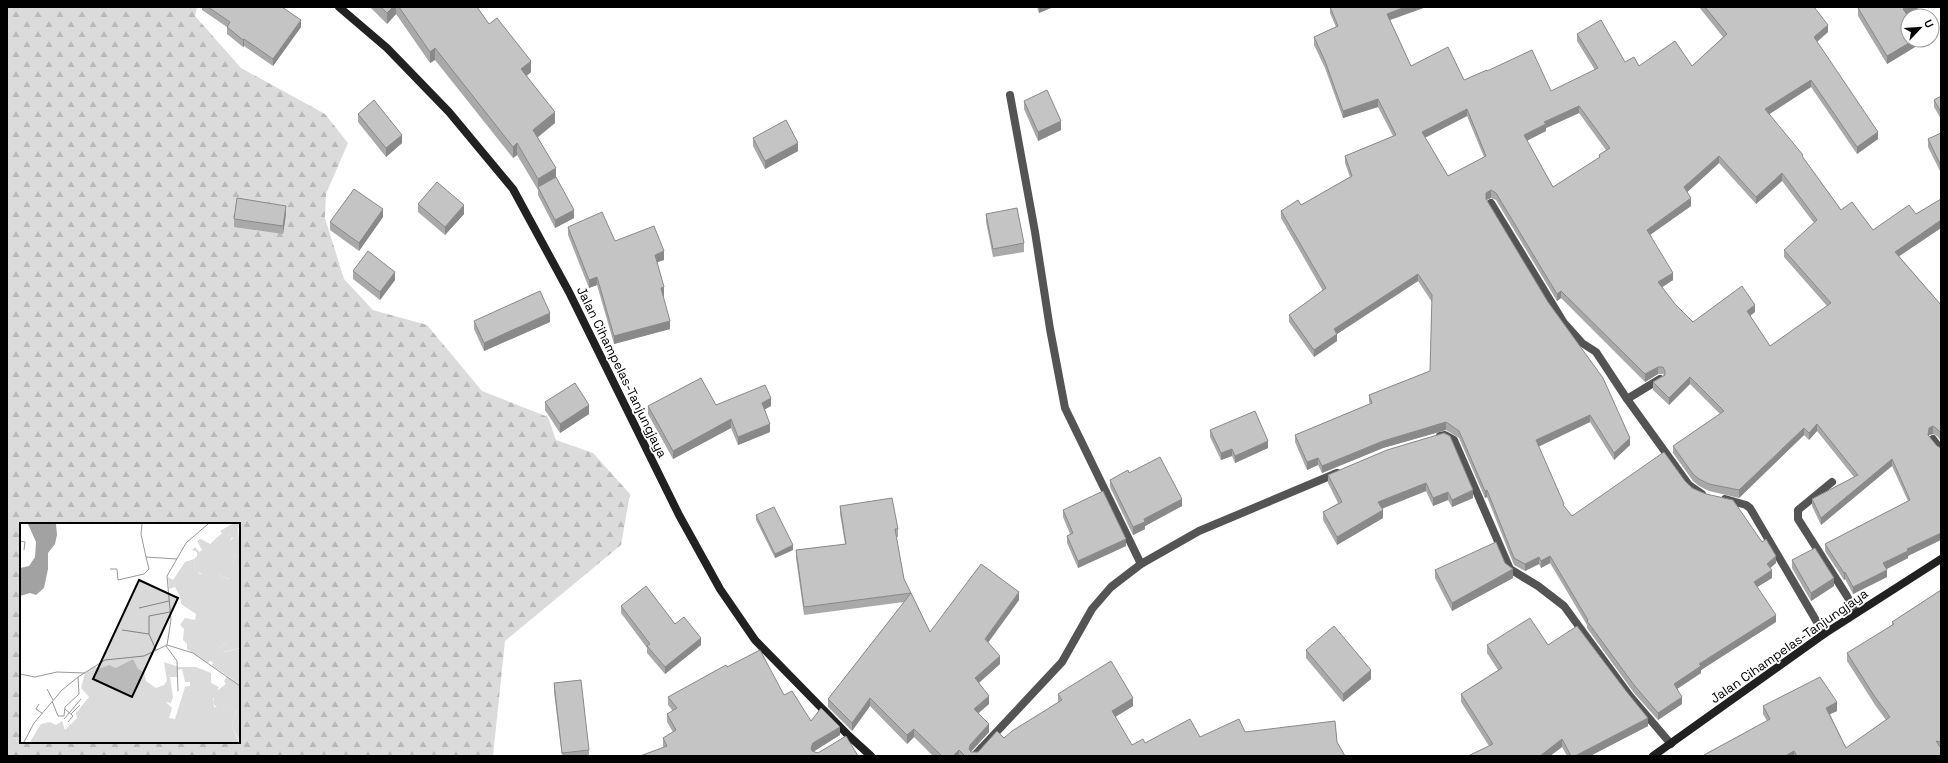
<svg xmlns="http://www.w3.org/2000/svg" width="1948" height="763" viewBox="0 0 1948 763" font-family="'Space Grotesk',sans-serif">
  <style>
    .forest { fill: url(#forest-firs); fill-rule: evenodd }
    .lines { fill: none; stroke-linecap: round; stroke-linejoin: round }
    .minor { stroke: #545454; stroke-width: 8 }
    .secondary { stroke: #212121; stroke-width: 8 }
    .wall { fill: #a9a9a9; fill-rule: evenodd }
    .shaded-wall { fill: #898989 }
    .building { fill: #c4c4c4; stroke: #898989; fill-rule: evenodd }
    .labels { text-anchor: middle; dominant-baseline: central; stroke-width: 3.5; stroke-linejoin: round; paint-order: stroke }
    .street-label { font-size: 13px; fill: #000; stroke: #fff }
    .inset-road { fill: none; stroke: #999; stroke-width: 1 }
    .view { fill: #000; fill-opacity: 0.15; stroke: #000; stroke-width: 2 }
    .inset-edge { fill: none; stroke: #000; stroke-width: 2 }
  </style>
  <defs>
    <pattern id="forest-firs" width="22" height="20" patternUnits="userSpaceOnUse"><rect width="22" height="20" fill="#dbdbdb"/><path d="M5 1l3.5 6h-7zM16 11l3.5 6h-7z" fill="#bababa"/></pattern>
  </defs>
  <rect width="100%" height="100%" fill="#fff"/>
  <path class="forest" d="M7,7h190l-2,9 46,52 84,46 23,29 -22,51 -1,24 19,61 29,31 54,15 55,66 66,26 8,23 37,13 37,41 -9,51 -116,96 -12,115h-486zM21,524h218v218h-218z"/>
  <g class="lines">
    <g class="minor">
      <polyline points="1010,95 1035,232 1050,329 1065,408 1141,564"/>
      <polyline points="1491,203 1564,323 1582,343 1596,352 1627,399 1689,485 1702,494"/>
      <polyline points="1627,399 1660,379"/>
      <polyline points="1440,436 1445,435 1454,440 1510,569 1538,586 1564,606 1630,696 1671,744"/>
      <polyline points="1933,439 1941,450"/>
      <polyline points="1832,482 1798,510 1798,519 1847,596 1856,613"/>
      <polyline points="1725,499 1746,505 1750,508 1824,634"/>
      <polyline points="974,756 1062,662 1092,609 1111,587 1141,564 1199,531 1337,473"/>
    </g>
    <g class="secondary">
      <polyline points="339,7 387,48 449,112 513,189 569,292 679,515 720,589 755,640 849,736 871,756"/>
      <polyline points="1653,756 1824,634 1941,559"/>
    </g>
  </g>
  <g class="wall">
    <polygon points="202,7 282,7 301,27 273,66 244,46 243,47 227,34 227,27 202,10"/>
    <polygon points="370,7 477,7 489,24 531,72 527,76 555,123 538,137 574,218 555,228 538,195 538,190 517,155 513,158 435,60 430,63 396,14 387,24"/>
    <polygon points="1037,7 1053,7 1039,13"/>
    <path d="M1330,7h96l-36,13 21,46 53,14 23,-9 64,20 44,-21 -18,-29v-7l48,28 14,4h53l31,-29 -24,-30h115l14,25 -11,10 61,97 -21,15 -46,-67 -42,27 34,44 38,52 32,20 43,-16 25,-15v29l-42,28 42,49v136l-4,-5 -4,-2 -4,1 -21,123 -22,11 1,8 -34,17 -8,-15 -1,1 -19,-29v-7l83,-43 -16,-35 -71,59 -9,-19v-7l42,-22 -37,-46 -8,9 -5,-5 -65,63 -30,-7 -10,-5 -6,-5 -20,-28v-7l47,-32 -30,-30 -21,21 -16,-15v-8l11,-7 -1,-1h-5l-13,8 -84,-84 -4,3 -61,-101 -5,-2 -4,2 143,245 -16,15 -24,-38 -52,24 26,61 8,9 113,-35 91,82 -6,5 2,10 -15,9 19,35 -75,48v3l-24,16 5,15 -24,16 -24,-27 -47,-65v-3l-37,-62 -9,5 -2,-4 -14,7 -11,-6 -27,-68 -2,1 -26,-60 -13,-8 -63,18 -61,25 -4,-8 -11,5 -12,-28v-7l75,-31 -1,-2v-7l61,-24 2,-69 -14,-21 -81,53v7l-23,16 -25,-35v-7l34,-24 -42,-73v-7l20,-6 49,-28 -5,-14v-7l48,-20 -15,-29 -35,11 -18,-50 -11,-23v-8l22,-10 -6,-14zM1579,113l27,37 -7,5v3l-46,29 -26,-46 19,-10v-3zM1467,116l17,41 -36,19 -23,-38zM1719,163l37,41 26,-23 32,42 -30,27v7l43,49 -57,40 -20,-30 5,-4 -62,10 -18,-18 -13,-17 11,-7 -23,-45 41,-29 -4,-14z"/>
    <polygon points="1920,7 1907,15 1920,40 1920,44 1887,64 1858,16 1858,8"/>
    <polygon points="1941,96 1941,119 1934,107 1934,100"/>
    <polygon points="1024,101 1061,130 1038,141 1024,109"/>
    <polygon points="358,114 402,143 386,157 358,122"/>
    <polygon points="1941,133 1941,173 1928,147 1928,139"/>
    <polygon points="753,138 798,151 765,169 753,146"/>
    <polygon points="418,204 464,214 445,235 418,212"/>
    <polygon points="286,214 283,234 234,227 234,219"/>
    <polygon points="986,214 1024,243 1024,252 993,257 986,222"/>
    <polygon points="383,217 359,251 330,230 330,222"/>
    <polygon points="568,227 615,241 664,260 657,262 664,296 663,296 670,329 614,344 597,285 589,288 568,235"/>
    <polygon points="353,271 395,280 380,300 353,279"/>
    <polygon points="474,321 550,322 484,351 474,329"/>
    <polygon points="545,402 589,414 560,433 545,410"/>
    <polygon points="716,405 771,406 765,409 770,432 738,445 731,428 673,459 648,414 648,406"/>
    <polygon points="1210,430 1268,448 1235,463 1232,456 1221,460 1210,437"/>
    <polygon points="1387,450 1473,498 1452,507 1448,500 1433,506 1426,491 1382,509 1383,518 1337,545 1323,520 1323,512 1338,503 1328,483 1328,475"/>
    <polygon points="1129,473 1182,506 1145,526 1145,529 1133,535 1110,487 1110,480"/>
    <polygon points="840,506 898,529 898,537 896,537 904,579 930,632 1019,600 988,642 1000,664 979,683 989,704 978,713 989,732 970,752 978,752 1004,738 1058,702 1058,694 1133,706 1115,717 1132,745 1145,743 1245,732 1337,742 1345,756 933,756 914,737 907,744 870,706 852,731 828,707 828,699 904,602 804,615 796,558 796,550 845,544 840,514"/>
    <polygon points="1063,510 1126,546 1078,568 1067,543 1067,536 1070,534 1063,517"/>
    <polygon points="756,515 793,550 775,558 756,520"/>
    <polygon points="1792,560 1834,586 1811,601 1792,568"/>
    <polygon points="1505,563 1513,578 1452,611 1435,578 1435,570"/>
    <polygon points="1941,590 1941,756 1704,756 1704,755 1767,721 1763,714 1763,706 1837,711 1830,714 1846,748 1886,720 1875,705 1847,661 1847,653 1892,626 1892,622"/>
    <polygon points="621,606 675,624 701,645 665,674 647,653 647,648 621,613"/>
    <polygon points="1487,645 1548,645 1648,726 1590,756 1567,756 1562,747 1550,756 1468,756 1489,746 1461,702 1461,694 1498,670 1487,653"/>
    <polygon points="1306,650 1371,679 1343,702 1306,658"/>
    <polygon points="727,667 784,695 811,721 840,735 813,751 818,753 858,756 663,747 663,738 673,732 667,722 667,714 673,711 668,705 668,697"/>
    <polygon points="554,683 589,750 589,756 562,756 554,692"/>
  </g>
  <g class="shaded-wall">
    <polygon points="393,7 396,7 396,14 387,24 387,13"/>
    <polygon points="1039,7 1053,7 1039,13"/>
    <polygon points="1405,7 1426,7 1387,21 1387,14"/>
    <polygon points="1906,7 1920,7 1903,17 1903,9"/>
    <polygon points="301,20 301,27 273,66 273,59"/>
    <polygon points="1828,25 1828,32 1814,44 1814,37"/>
    <polygon points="244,39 244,46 243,47 243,40"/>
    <polygon points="1914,40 1920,40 1920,44 1887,64 1887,56"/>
    <polygon points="435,48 435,60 430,63 430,52"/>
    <polygon points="531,61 531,72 521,80 521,69"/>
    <polygon points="1811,80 1811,87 1765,117 1765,109"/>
    <polygon points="1378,99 1378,107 1343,118 1343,111"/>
    <polygon points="1579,106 1579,113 1546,128 1546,131 1524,142 1524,135 1544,122"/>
    <polygon points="1467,109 1467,116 1422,139 1422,132"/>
    <polygon points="555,112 555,123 533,141 533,130"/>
    <polygon points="1061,121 1061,130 1038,141 1038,132"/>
    <polygon points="1878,132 1878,139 1857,154 1857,147"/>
    <polygon points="402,135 402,143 386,157 386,148"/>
    <polygon points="517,143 517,155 513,158 513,147"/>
    <polygon points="798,143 798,151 765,169 765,161"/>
    <polygon points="1719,156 1719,163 1684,195 1684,187"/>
    <polygon points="556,168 556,179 538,187 538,179"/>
    <polygon points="1782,173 1782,181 1756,204 1756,197"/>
    <polygon points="1491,190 1491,198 1486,200 1486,193"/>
    <polygon points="1691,198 1691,206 1647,237 1647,230"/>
    <polygon points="464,205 464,214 445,235 445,227"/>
    <polygon points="286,206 286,214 283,234 283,226"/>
    <polygon points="383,209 383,217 359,251 359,243"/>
    <polygon points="574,210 574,218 555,228 555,220"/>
    <polygon points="1941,220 1941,228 1895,259 1895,252"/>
    <polygon points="664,251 664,260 655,263 655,255"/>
    <polygon points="395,272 395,280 380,300 380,292"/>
    <polygon points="1673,273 1673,280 1658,290 1658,282"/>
    <polygon points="1418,274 1418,281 1337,334 1337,341 1314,357 1314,350 1334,329"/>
    <polygon points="597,277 597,285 589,288 589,280"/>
    <polygon points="664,287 664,296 661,297 661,288"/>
    <polygon points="1561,291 1561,298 1557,301 1557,294"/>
    <polygon points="1755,305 1755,312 1747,318 1747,311"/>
    <polygon points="550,313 550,322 484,351 484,343"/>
    <polygon points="670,321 670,329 614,344 614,336"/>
    <polygon points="1658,367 1658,374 1645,382 1645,374"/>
    <polygon points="1690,377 1690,384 1669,405 1669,398"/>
    <polygon points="771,398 771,406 762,411 762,403"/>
    <polygon points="589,405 589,414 560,433 560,424"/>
    <polygon points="1590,415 1590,422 1536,448 1536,440"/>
    <polygon points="731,419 731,428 673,459 673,451"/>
    <polygon points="1446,422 1446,430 1383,448 1322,473 1322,466 1383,441"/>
    <polygon points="770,424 770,432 738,445 738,437"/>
    <polygon points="1817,424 1817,431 1809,440 1809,433"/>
    <polygon points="1933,426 1933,434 1929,435 1928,442 1928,435 1929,428"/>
    <polygon points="1804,428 1804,435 1739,498 1739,490"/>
    <polygon points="1630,438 1630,445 1614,460 1614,453"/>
    <polygon points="1268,441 1268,448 1235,463 1235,456"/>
    <polygon points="1232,449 1232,456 1221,460 1221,453"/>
    <polygon points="1318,458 1318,465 1307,470 1307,462"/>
    <polygon points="1892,459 1892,466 1821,525 1821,518"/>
    <polygon points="1426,483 1426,491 1378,510 1378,502"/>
    <polygon points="1473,490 1473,498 1452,507 1452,500"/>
    <polygon points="1487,490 1487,497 1485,498 1485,491"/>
    <polygon points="1448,492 1448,500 1433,506 1433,498"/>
    <polygon points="1182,499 1182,506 1145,526 1145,529 1133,535 1133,527 1144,519"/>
    <polygon points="1383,510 1383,518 1337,545 1337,537"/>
    <polygon points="1941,533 1941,540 1908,556 1908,558 1883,571 1883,563 1907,549"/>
    <polygon points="1126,539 1126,546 1078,568 1078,561"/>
    <polygon points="793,545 793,550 775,558 775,554"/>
    <polygon points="1550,556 1550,563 1541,568 1541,561"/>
    <polygon points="1776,556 1776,563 1767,571 1767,564"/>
    <polygon points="1539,557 1539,564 1525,571 1525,564"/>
    <polygon points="1513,569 1513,578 1452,611 1452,603"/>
    <polygon points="1772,570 1772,578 1754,589 1754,582"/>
    <polygon points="1887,570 1887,577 1853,594 1853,587"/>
    <polygon points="1845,572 1845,579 1844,580 1844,573"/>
    <polygon points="1834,578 1834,586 1811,601 1811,593"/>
    <polygon points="1019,592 1019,600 985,647 985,639"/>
    <polygon points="1776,615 1776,622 1701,670 1701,673 1674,691 1674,684 1699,664"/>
    <polygon points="701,638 701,645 665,674 665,667"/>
    <polygon points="1000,656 1000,664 975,686 975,678"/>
    <polygon points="1371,670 1371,679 1343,702 1343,694"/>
    <polygon points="989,696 989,704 974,717 974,709"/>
    <polygon points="1682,697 1682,704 1658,720 1658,713"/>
    <polygon points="870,698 870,706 852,731 852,723"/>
    <polygon points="1133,698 1133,706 1112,719 1112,711"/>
    <polygon points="1837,702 1837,711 1826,716 1826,708"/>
    <polygon points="1648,718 1648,726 1590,756 1575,756"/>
    <polygon points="989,724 989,732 970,753 969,749 970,745"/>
    <polygon points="840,727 840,735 813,752 811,756 811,748 813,743"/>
    <polygon points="914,729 914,737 907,744 907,735"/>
    <polygon points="1562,739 1562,747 1550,756 1540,756"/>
    <polygon points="959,750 959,756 953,756"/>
    <polygon points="1794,751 1794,756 1785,756"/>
  </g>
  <g class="building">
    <polygon points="208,7 282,7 301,20 273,59 244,39 243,40 227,27 230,22"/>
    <polygon points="381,7 393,7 387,13"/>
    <polygon points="399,7 477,7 489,24 497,18 531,61 521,69 555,112 533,130 556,168 538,179 517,143 513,147 435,48 430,52"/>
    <path d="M1330,7h75l-18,7 24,52 37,-19 16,33 23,-10v1l45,-21 19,41 47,-23 -21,-34 24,-14 24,42 9,-5 5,9 36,-25 17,25 35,-32 -22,-27h109l14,18 -14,12 64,95 -21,15 -46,-67 -46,29 38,46 -1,1 39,54 11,-8 21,28 36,-25 7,9 25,-15v21l-46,32 46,53v128l-4,-4 -4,-3 -4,2 -1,7 9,11 4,2v85l-34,16 1,2 -25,12 4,7 -34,17 -8,-15 -1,1 -19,-29 85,-44 -18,-41 -71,59 -9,-19 46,-24 -41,-51 -8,9 -5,-5 -65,62 -30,-6 -10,-5 -6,-5 -20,-28 51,-35 -34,-34 -21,21 -16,-16 12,-7v-4l-2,-4h-5l-13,7 -84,-83 -4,3 -61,-101 -5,-3 -5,3v6l62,103 55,76 27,60 -16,15 -24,-38 -54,25 28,64 -1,1 9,11 92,-64 21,29 7,7 14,6 27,6 29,42 4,-3 10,17 -9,8 5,6 -18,12 22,33 -77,49 2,2 -27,18 8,13 -24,16 -24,-28 -47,-64 1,-1 -38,-64 -9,5 -2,-4 -14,7 -11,-6 -27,-68 -2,1 -26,-60 -13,-9 -63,19 -61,25 -4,-8 -11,4 -12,-27 77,-32 -3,-8 61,-24 2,-76 -14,-21 -84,55 3,5 -23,16 -25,-35 37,-27 -45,-77 17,-11 3,5 51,-29 -7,-20 51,-21 -18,-36 -35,12 -18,-50 -11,-24 24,-11zM1579,106l31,42 -11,7 1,2 -47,30 -29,-52 22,-11 -2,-2zM1467,109l19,47 -38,20 -26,-44zM1719,156l37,41 26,-24 35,47 -33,30 47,53 -61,43 -23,-35 8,-6 -13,-19 -49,36 -18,-18 -17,-22 15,-9 -26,-43 44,-32 -7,-11z"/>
    <polygon points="1860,7 1906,7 1903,9 1908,16 1908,40 1914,40 1887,56 1858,8"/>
    <polygon points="1047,90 1061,121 1038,132 1024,101"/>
    <polygon points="1941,96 1941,112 1934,100"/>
    <polygon points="374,100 402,135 386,148 358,114"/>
    <polygon points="786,120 798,143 765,161 753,138"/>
    <polygon points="1941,133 1941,166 1928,139"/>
    <polygon points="556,177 574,210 555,220 538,187"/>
    <polygon points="437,182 464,205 445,227 418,204"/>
    <polygon points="354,189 383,209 359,243 330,222"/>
    <polygon points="237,198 286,206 283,226 234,219"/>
    <polygon points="1017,208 1024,243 993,249 986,214"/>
    <polygon points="602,212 615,241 654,226 664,251 655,255 664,287 661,288 670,321 614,336 597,277 589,280 568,227"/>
    <polygon points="368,251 395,272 380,292 353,271"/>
    <polygon points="540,291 550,313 484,343 474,321"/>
    <polygon points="701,378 716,405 765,385 771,398 762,403 770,424 738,437 731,419 673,451 648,406"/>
    <polygon points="575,383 589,405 560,424 545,402"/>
    <polygon points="1255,411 1268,441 1235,456 1232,449 1221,453 1210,430"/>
    <polygon points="1444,433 1450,436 1473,490 1452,500 1448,492 1433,498 1426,483 1378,502 1383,510 1337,537 1323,512 1342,502 1328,475 1387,450"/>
    <polygon points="1160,457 1182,499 1144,519 1145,522 1133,527 1110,480 1128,470 1129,473"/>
    <polygon points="1103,491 1126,539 1078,561 1067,536 1073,533 1063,510"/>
    <polygon points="892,498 898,529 895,529 904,579 911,593 804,607 796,550 846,544 840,506"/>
    <polygon points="774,507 793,545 775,554 756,515"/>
    <polygon points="1496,542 1505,563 1513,569 1452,603 1435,570"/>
    <polygon points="1815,548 1834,578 1811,593 1792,560"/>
    <polygon points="981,564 1019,592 985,639 1000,656 975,678 989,696 974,709 989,724 970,745 969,749 971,752 978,752 997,731 1004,738 1012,731 1062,700 1058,694 1111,661 1133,698 1112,711 1132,745 1143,739 1145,743 1190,719 1200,737 1239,719 1245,732 1335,721 1337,742 1345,756 965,756 959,750 953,756 942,756 914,729 907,735 870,698 852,723 828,699 911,593 930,632"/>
    <polygon points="646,586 675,624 684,617 701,638 665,667 647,646 650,644 621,606"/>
    <polygon points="1941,590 1941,742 1936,741 1941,748 1941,756 1797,756 1794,751 1785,756 1705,756 1704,755 1770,719 1763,706 1820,677 1837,702 1826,708 1846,748 1890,717 1875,697 1847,653 1894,624 1892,622"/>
    <polygon points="1530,618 1548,645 1577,626 1626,691 1648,718 1575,756 1571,756 1562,739 1540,756 1468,756 1493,744 1461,694 1502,668 1487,645"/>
    <polygon points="1334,626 1371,670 1343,694 1306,650"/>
    <polygon points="760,650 784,695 792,691 811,721 821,708 840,727 813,743 811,748 812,751 818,753 846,736 858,756 640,756 667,746 663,738 676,730 667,714 677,708 668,697 726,665 727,667"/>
    <polygon points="581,680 589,750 562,753 554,683"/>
  </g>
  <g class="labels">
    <g class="street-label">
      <text transform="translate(622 372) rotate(64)">Jalan Cihampelas-Tanjungjaya</text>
      <text transform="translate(1789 646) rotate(-35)">Jalan Cihampelas-Tanjungjaya</text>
    </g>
  </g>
  <g transform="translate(20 523)">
    <rect width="220" height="220" fill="#fff"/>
    <path d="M201,11h7l4,3 -2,4 5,12 -2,13 7,-13v19l-10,7 -8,-2 -3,-3h-17l-7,-3 -1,-12 3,-3v-4l-5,-2 3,-3 4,5 3,-2 -5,-9 4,-2 9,5zM206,120l14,2v3l-17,4 -4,-4zM207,153l13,8v58l-8,-15 4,-17 -19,-2 -4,-5 2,-11 11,-8 -2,-3z" fill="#dbdbdb"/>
    <path d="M212,1h8l-2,5 2,24 -5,12 -2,1 2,-13 -4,-1 -2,-10 4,-4 -5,-4 -5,1 -3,-4zM174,36l1,11 5,4h19l3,3 7,2 6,-7h5v73l-6,1 -8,-3 -7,5 6,4 15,-4v36l-28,-18 1,-4 -3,-1 -2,2 -21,-14v-5l-4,-4 1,-11 -4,-4 5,-7 10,2 1,-6 -15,-10 -1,-8 -5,-9 -6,2 -1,-12 5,3 12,-18zM113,136l5,10 6,3 2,9 10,7 8,-3 3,-4 -3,-19 15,5h17l15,6v10l8,4 -6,12 1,8 14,2 5,-7 4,3 -5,22 7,15h-209l11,-18 9,-2 6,3 6,-4 3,9 12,-12 -1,-5 13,-16 -8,-9 4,-15 9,-7 5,3 10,-4 7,3zM162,146l3,13h5v4l-5,1 -10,32 -6,-1 3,-10 -6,-6 5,1 2,-6 -3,-20h7v-7z" fill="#dbdbdb" fill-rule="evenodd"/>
    <path d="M8,1h28l1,11 -2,9 -7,9v16l-4,19 -8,7 -6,-2 -10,3v-28l9,-2 6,-9 1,-15z" fill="#a2a2a2"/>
    <path class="inset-road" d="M122,1l-1,10 5,23 31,2M0,18l5,1 -1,8M90,46h7l1,11 26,-6 5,-5 -3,-12M119,85l30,-7M102,107l27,4M147,122l26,8 47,33M146,123l11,15 1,30M136,127l-7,-16v-18l21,-4M0,151l15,3 22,-5 28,1M27,166l6,11M32,178l6,15h6l1,-9 14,-13 -1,-17M19,181l-3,5 6,4M45,186l8,7 -5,6M51,191l9,-9M44,196l17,-20M4,219l10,-19 28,-33 16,-13 27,-17 39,-4 23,-11 4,-25 -4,-44 19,-33 22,-19"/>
    <path class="view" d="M119,57l39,18 -46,99 -39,-18z"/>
    <rect width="220" height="220" class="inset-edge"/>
  </g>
  <rect width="1948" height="763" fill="none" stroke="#000000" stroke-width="16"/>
  <g transform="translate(1920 28) rotate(65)"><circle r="19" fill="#ffffff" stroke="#999999"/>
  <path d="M0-3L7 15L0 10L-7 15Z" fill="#000000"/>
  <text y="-6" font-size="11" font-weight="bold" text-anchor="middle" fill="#000000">U</text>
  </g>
</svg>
